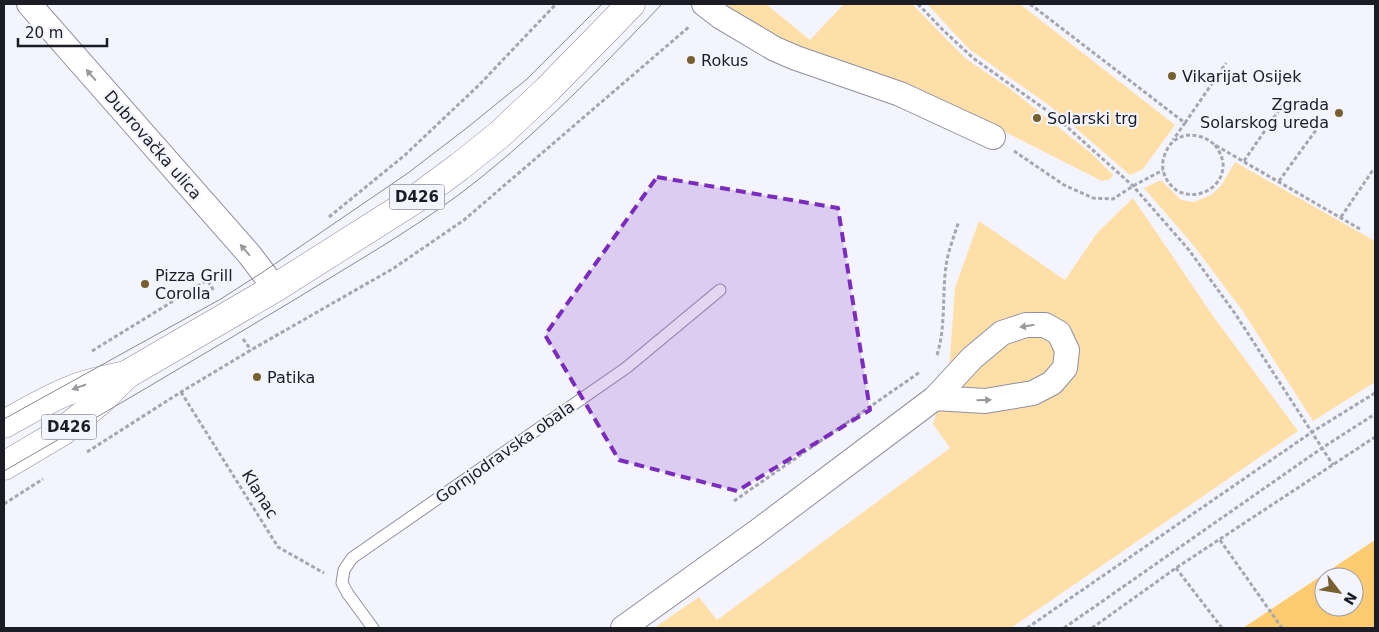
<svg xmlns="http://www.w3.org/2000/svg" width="1379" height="632" viewBox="0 0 1379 632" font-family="'DejaVu Sans',sans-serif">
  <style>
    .green { fill: #ffdfa8 }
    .water { fill: #fcca6f; fill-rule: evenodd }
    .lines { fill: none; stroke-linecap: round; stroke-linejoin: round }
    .lane-casing { stroke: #8e8fa4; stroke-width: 13 }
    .street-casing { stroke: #8e8fa4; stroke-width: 26 }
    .primary-casing { stroke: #8e8fa4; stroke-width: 29 }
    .path { stroke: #a5a6ae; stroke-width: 3; stroke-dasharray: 4 2.5; stroke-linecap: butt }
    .lane { stroke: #fff; stroke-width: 11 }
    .street { stroke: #fff; stroke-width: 24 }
    .primary { stroke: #fff; stroke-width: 28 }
    .tram { stroke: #888992; stroke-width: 1 }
    .oneway { fill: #98999c }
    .marked { fill: #7b2cbf; fill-opacity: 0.2; stroke: #7b2cbf; stroke-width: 4; stroke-dasharray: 10 6; stroke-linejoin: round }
    .poi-dot { fill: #785f30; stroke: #f3f4fd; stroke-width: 2 }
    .labels { text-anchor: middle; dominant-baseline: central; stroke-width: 4.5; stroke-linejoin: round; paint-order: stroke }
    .shield { fill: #f3f4fd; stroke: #5c5d65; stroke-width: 1 }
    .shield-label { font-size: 15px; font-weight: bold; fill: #1b1c24 }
    .poi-label { font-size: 16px; fill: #1b1c24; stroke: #f3f4fd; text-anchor: start }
    .street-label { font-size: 16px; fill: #1b1c24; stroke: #f3f4fd }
  </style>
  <rect width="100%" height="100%" fill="#f3f4fd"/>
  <g class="green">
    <polygon points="729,4 766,4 810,40 844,4 912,4 965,58 1009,88 1091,153 1113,175 1110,179 1102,181 918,88 844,66 784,39 725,8"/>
    <polygon points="927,4 1020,4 1175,125 1143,169 1130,175 1050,106 969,49"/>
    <polygon points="1235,162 1375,241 1375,382 1313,421 1242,310 1194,246 1144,188 1161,180 1181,200 1194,202 1211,195 1221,186"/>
    <polygon points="1133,198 1213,316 1298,431 1011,628 654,628 699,597 717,620 950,448 933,424 949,371 955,288 979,221 1065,280 1097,233"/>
  </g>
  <path class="water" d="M1375,540v88h-132zM1324,577h30v30h-30z"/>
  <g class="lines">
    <defs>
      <polyline id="lane" points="373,628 348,594 342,583 344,570 352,558 626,368 720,290"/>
      <g id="street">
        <polyline points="29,4 249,254 275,288"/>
        <polyline points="704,4 721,17 775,49 796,58 900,94 993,137"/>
        <polyline points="623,628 758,531 935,398 972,358 1002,333 1026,325 1045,325 1059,333 1067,350 1065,368 1052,383 1033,393 985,401 935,398"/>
      </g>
      <g id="primary">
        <path d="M4,424c22,-12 45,-26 69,-35 17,-7 35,-10 53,-14"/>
        <polyline points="4,466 63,431 100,401 126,375 275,288 417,198 459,167 499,135 547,90 631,4"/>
      </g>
    </defs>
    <use href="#lane" class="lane-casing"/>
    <use href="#street" class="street-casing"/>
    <use href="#primary" class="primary-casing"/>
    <g class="path">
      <polyline points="918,4 943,30 973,58 1056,117 1133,186 1189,250 1236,315 1333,465"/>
      <polyline points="1030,4 1185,123 1173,140"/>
      <polyline points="1185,123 1226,63"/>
      <path d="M1215,145c4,6 7,11 8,18 2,29 -37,43 -54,20 -6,-8 -8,-17 -5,-26 7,-25 33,-28 51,-12l145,84"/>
      <polyline points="1014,151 1064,185 1093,198 1113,199 1133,186 1163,170"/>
      <polyline points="1244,161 1286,100"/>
      <polyline points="1279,181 1319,126"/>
      <polyline points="329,217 405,155 479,85 556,4"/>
      <polyline points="1341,217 1373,170"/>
      <polyline points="208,281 214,291"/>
      <polyline points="243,339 251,350"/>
      <polyline points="92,351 227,268"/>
      <path d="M937,355c9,-29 5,-59 9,-89 2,-15 8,-30 13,-45"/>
      <polyline points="181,392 278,547 324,573"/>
      <polyline points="87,452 181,392 251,350 394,268 464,220 690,26"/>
      <polyline points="734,501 920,372"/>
      <polyline points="4,504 43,479"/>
      <polyline points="1220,540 1282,628"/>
      <polyline points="1176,568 1222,628"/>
      <polyline points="1027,628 1312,432 1375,393"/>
      <polyline points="1064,628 1322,448 1375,414"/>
      <polyline points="1092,628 1176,568 1375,437"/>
    </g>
    <use href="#lane" class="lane"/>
    <use href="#street" class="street"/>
    <use href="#primary" class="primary"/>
    <g class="tram">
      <polyline points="4,419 219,300 263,272 408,173 468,127 527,79 602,4"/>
      <path d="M4,471c99,-57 197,-115 295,-174 53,-33 108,-64 158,-101 75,-56 140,-124 205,-192"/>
    </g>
  </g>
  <defs><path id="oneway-solid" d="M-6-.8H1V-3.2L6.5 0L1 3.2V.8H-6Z" transform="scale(1.25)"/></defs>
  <g class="oneway">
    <use href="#oneway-solid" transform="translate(91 75) rotate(-131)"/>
    <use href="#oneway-solid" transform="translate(245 250) rotate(-131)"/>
    <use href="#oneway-solid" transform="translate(1027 326) rotate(171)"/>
    <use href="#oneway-solid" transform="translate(79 387) rotate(161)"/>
    <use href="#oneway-solid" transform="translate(984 400) rotate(-2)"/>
  </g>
  <path class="marked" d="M657,177l181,31 32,202 -133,81 -118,-31 -74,-125z"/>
  <g class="poi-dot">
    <circle cx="691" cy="60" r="5"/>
    <circle cx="1172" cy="76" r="5"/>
    <circle cx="1339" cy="113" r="5"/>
    <circle cx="1037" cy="118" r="5"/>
    <circle cx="145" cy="284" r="5"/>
    <circle cx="257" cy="377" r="5"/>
  </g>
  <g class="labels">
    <g class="shield">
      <rect x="389.5" y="184.5" width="55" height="25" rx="4"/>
      <rect x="41.5" y="414.5" width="55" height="25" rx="4"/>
    </g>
    <g class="shield-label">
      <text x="417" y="197">D426</text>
      <text x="69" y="427">D426</text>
    </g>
    <g class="poi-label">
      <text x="701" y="60">Rokus</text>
      <text x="1182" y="76">Vikarijat Osijek</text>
      <text x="1329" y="104" text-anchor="end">Zgrada<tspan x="1329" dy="18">Solarskog ureda</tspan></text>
      <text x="1047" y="118">Solarski trg</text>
      <text x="155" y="275">Pizza Grill<tspan x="155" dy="18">Corolla</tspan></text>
      <text x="267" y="377">Patika</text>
    </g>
    <g class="street-label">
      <text transform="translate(153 145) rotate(49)">Dubrovačka ulica</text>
      <text transform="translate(505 452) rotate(-35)">Gornjodravska obala</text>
      <text transform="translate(260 494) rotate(58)">Klanac</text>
    </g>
  </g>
  <rect width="1379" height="632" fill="none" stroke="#1b1c24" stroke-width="10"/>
  <g transform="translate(1339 592) rotate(121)"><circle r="24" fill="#f3f4fd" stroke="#9d9ea6"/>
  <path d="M0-4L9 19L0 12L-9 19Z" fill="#785f30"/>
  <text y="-8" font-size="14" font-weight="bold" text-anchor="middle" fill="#1b1c24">N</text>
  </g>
  <path d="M18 38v8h89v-8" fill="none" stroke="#1b1c24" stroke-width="2.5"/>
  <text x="25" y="38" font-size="15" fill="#1b1c24" stroke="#f3f4fd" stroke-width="4" paint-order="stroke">20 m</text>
</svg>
